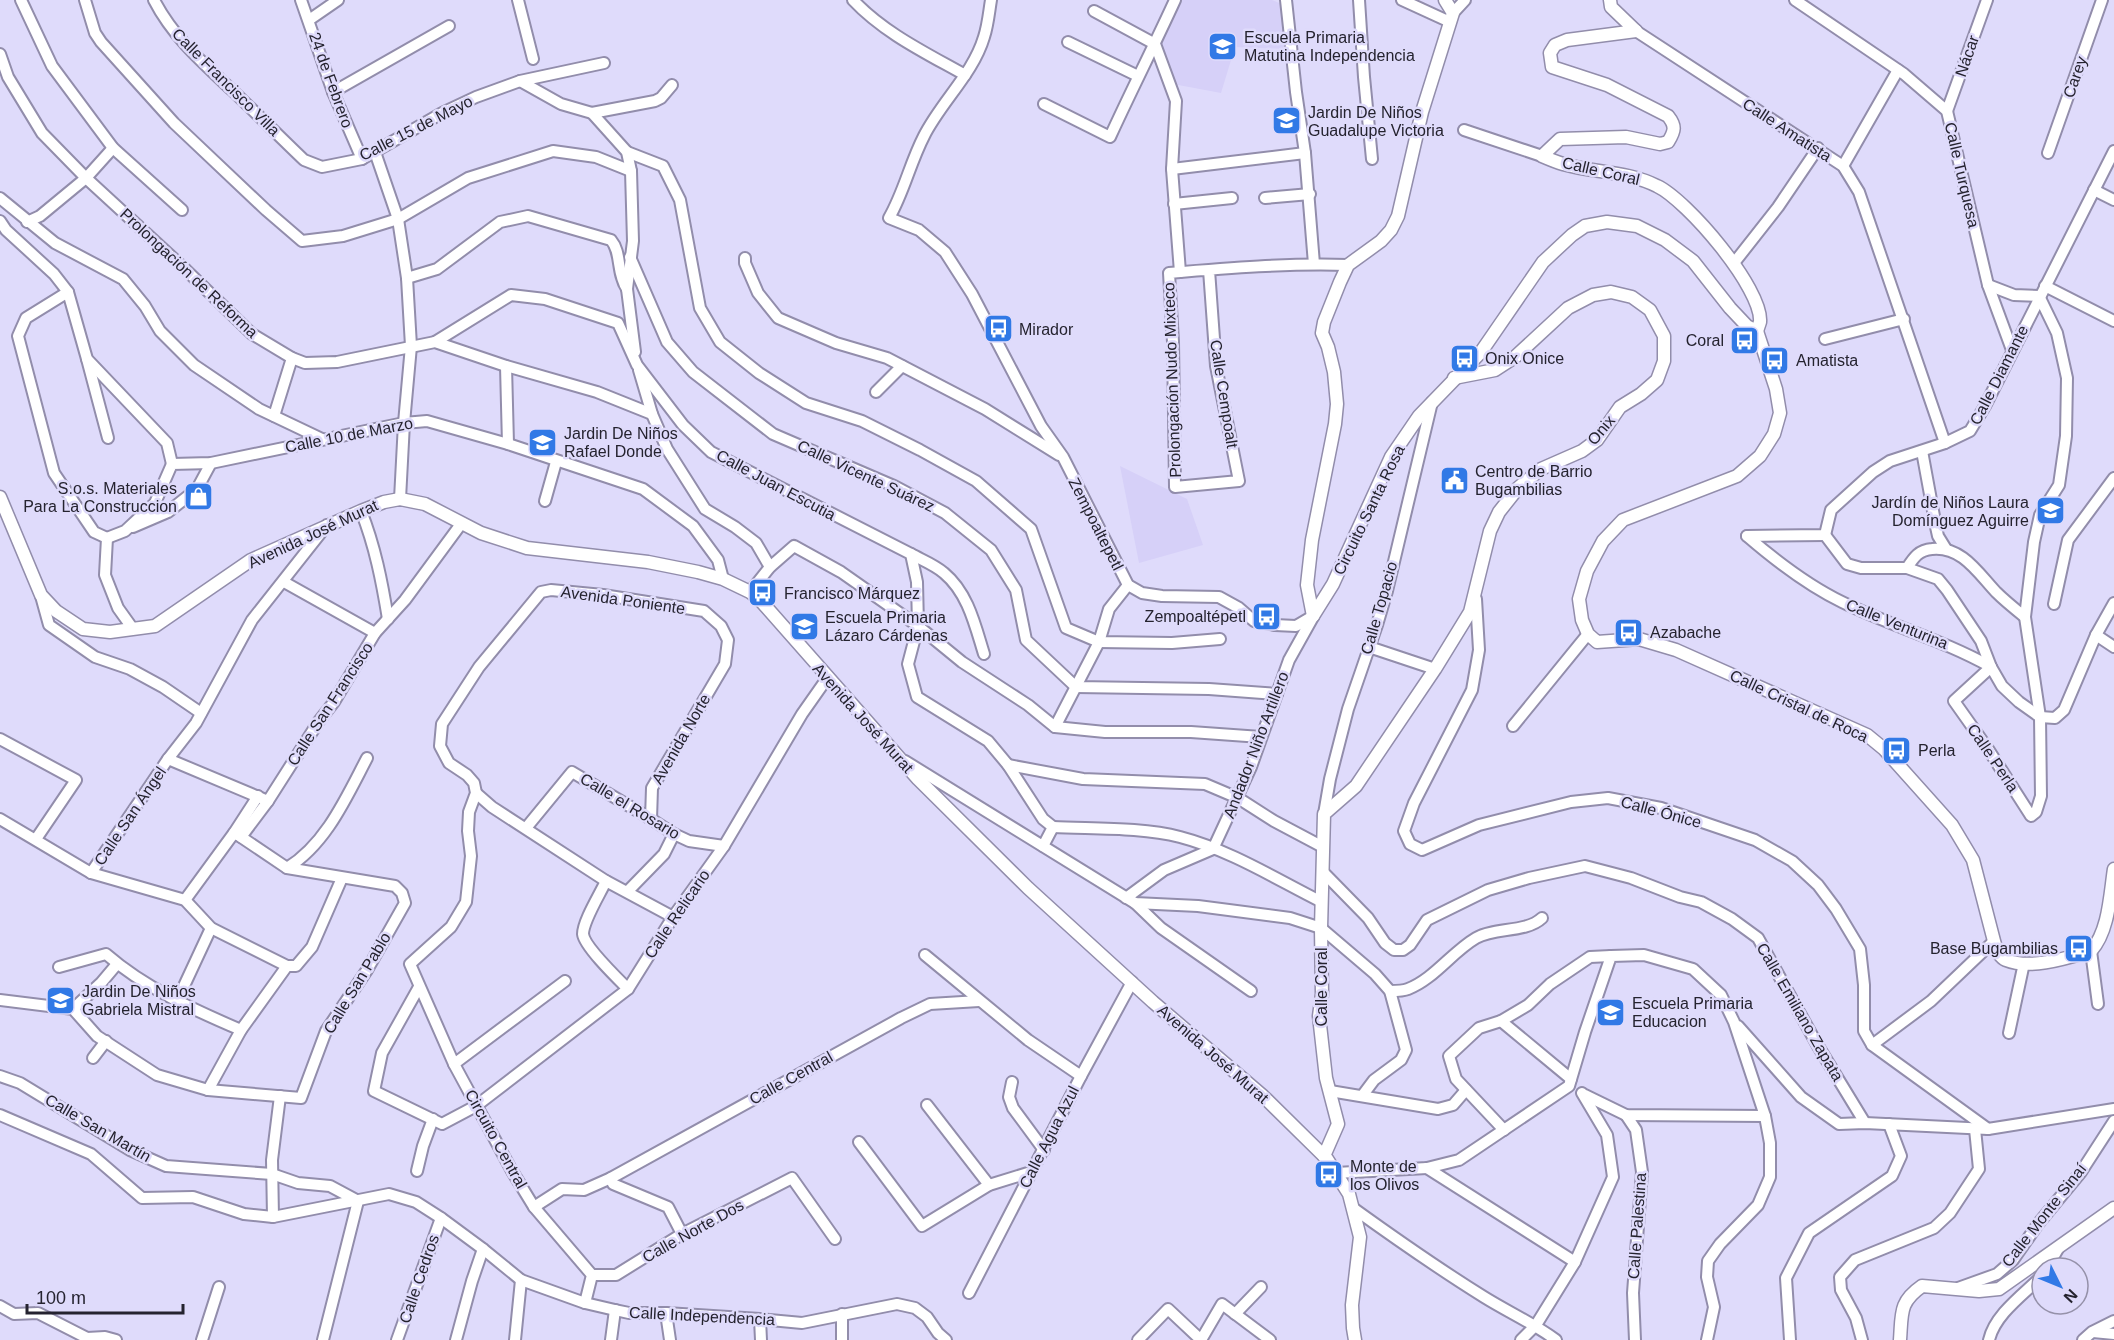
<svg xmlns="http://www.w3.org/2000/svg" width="2114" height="1340" viewBox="0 0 2114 1340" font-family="Helvetica,sans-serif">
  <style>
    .built { fill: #d6d0f8 }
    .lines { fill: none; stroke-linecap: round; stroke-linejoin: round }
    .minor-casing { stroke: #928dab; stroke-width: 14 }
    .tertiary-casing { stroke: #928dab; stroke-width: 15 }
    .minor { stroke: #fff; stroke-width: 10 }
    .tertiary { stroke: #fff; stroke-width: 12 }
    .labels { text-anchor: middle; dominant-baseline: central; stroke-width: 5; stroke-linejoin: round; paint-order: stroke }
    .poi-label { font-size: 16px; fill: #25232f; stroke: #dfdbfb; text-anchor: start }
    .street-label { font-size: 16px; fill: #25232f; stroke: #dfdbfb }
  </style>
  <rect width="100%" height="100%" fill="#dfdbfb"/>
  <g class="built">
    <polygon points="1181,0 1272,0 1284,5 1287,49 1235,47 1221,93 1173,84 1159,45"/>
    <polygon points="1120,466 1187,499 1203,545 1139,563"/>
  </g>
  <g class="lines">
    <defs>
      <g id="minor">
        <polyline points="21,0 52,66 113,148 182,210"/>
        <polyline points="85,0 95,33 101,42 174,123 266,210 302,241 343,236 398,219 468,178 553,151 596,157 631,171"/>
        <path d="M154,0c19,37 49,63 79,91 24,23 47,46 71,69l18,7 40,-8 80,-46 34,-16 44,-16 84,-18"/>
        <polyline points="301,0 333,92 362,159"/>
        <polyline points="518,0 533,59"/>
        <path d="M853,0c31,33 73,53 112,75"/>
        <path d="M991,0c-2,12 -3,25 -7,37 -11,37 -43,65 -60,99 -14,27 -20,56 -35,82l30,12 26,22 27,42 69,132 22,31 65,128 14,8 20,3 57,1 20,11 15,13 21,4 21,1 17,-10"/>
        <polyline points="1286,0 1296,92 1305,153 1314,264"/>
        <polyline points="1359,0 1364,77 1372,159"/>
        <polyline points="1402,0 1450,22"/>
        <polyline points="1795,0 1904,74 1947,111 1988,285 2012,350"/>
        <polyline points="1094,11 1155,44 1176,101 1172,169 1180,272"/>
        <polyline points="1453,13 1465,0"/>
        <polyline points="309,20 338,0"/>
        <polyline points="1636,31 1843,166 1859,192 1945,443"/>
        <polyline points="1068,42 1138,76"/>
        <polyline points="0,54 8,77 42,133 86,178 186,270 252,334 292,358 305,363 337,362 435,342 506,366 597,392 652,414"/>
        <polyline points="520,81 561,104 592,113 627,152 631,171 633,241 627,289 635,352"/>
        <polyline points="333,92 449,26"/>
        <path d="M1044,104l66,33c21,-46 44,-91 65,-137"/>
        <polyline points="1947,111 1987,0"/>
        <polyline points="592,113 655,101 661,98 672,85"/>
        <polyline points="1464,130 1542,156"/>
        <polyline points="375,152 398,219 407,278 411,346 404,423 400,499"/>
        <polyline points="627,152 663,166 680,200 700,308 720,342 759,373 806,403 862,421 920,450 976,481 1031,529 1066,628 1099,642 1172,643 1220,639"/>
        <polyline points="2048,153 2102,0"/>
        <polyline points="1843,166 1898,70"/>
        <polyline points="1172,169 1305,153"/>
        <polyline points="2094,190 2114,200"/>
        <polyline points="0,198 55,243 123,279 145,306 160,331 194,365 259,409 322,439"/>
        <polyline points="1265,198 1310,194"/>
        <polyline points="1174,204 1232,198"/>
        <polyline points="0,221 6,230 54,274 68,292 87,359 167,443 172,464"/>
        <polyline points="27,222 40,216 86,178 113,148"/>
        <polyline points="630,257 667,342 693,372 773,434 894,486 945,513 991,550 1016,590 1026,640 1076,687 1209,689 1277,694"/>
        <polyline points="745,258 745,263 758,293 778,318 836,343 887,358 985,409 1059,455"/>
        <polyline points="1734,263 1778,207 1818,148"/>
        <path d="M1209,270l7,96 23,115 -64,6 -2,-145 -4,-69c59,-5 120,-10 179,-8"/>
        <path d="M407,278l30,-9 63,-47 28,-6 83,24c11,13 5,32 16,49"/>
        <polyline points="1988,285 2014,295 2039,296 2057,333 2067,378 2066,436 2059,485 2040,515 2034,542 2025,617 2040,717 2041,796 2036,812 2031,816 1988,749 1954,701 1991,667"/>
        <polyline points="2045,286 2114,321"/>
        <polyline points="68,292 26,318 18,336 54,473 94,532 107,538"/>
        <polyline points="1825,339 1904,319"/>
        <polyline points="435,342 511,295 545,299 618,323 637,365 683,425 711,452 911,554 917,582 918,626 908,664 917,697 988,741 1008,765 1043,819 1053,827 1043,846"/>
        <polyline points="87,359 108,438"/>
        <polyline points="506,366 508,444"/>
        <polyline points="639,370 652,414 667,449 705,509 735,527 756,543 770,567"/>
        <polyline points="876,392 902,366"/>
        <polyline points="274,416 292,358"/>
        <polyline points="1922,451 1936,527 1938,536 1946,549"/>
        <polyline points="545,501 556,462"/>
        <path d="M361,511c14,35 21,71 27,108"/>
        <polyline points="133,527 168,512 197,489 211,463"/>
        <path d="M1825,535l22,29 14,4h46c7,-11 12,-18 25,-19 30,-3 46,24 64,43 9,9 19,17 29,25"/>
        <polyline points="1747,536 1825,535 1831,510 1873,472 1890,461 1945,443 1970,431 1985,406 2114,151"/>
        <path d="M1747,536c29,25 60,49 95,66 49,24 101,38 149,65"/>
        <polyline points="107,538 125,531 155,503 172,464 211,463 404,423 427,421 508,444 643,489 693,526 718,560 723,579"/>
        <polyline points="107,538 105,575 118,608 133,629"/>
        <path d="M911,554c11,6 24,11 33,19 24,20 31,52 40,81"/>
        <polyline points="1907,568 1938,579 1947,590 1981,641 1991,667 2002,686 2019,702 2040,717"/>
        <polyline points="284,582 375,633"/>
        <polyline points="750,592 770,567 794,546 841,572 918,626 962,662 1028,705 1055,727 1105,732 1191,732 1261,737"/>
        <polyline points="41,596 49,625 95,657 130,669 163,687 201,713"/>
        <polyline points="1476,599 1479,650 1472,690 1414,803 1404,831 1410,844 1422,850 1479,825 1571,802 1608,798 1661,808 1755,840 1792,861 1818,885 1836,909 1860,949 1864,985 1864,1031 1872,1045 1988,1129"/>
        <polyline points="2054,604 2068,540 2114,478"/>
        <polyline points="2096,635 2114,647"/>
        <polyline points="1369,647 1435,669"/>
        <polyline points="2040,717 2055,718 2064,710 2096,635 2114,603"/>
        <polyline points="1513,726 1588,634"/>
        <polyline points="1055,727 1099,642 1109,609 1128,585"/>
        <polyline points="0,739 76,780 36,839"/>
        <polyline points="168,759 268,801"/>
        <polyline points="905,761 1135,903 1198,906 1290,918 1321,928 1375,974 1390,991 1406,1050 1401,1060 1374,1080 1362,1096"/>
        <polyline points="1008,765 1083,779 1205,784 1238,798 1274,821 1323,847"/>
        <polyline points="476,793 492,807 606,881 673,917"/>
        <polyline points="1324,814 1330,779 1348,709 1377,625 1387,591 1432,402"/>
        <polyline points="0,819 91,873 185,900 211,928 287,966"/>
        <path d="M1053,827c40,2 89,0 127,10 50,13 96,42 142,65"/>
        <polyline points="526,828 572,772 651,819 674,834 689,841 724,846"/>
        <polyline points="234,833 258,796"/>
        <path d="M287,868c39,-24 59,-70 80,-110"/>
        <polyline points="1323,872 1368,918 1385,943 1394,950 1403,950 1410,945 1427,920 1488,890 1529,878 1585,866 1631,878 1680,897 1701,902 1732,919 1758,938 1818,1046 1865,1123"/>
        <polyline points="91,873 168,759 196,723 252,620 327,525"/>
        <path d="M606,881c-6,13 -23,40 -23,53 1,12 35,45 45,55"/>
        <polyline points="628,891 664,854 674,834"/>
        <polyline points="1126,898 1164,870 1213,849 1251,767 1289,660 1313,617"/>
        <polyline points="185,900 234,833 241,837 268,801 319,721 334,702 375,633 405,600 461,524"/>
        <polyline points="1135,903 1161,928 1251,991"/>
        <polyline points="2091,951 2098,1004"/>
        <polyline points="925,955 1028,1040 1081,1076"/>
        <polyline points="287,966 296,966 312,947 342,878"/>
        <path d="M59,967l47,-13c39,34 88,56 135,76"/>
        <polyline points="419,987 382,1053 374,1091 442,1124 476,1106 628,989 673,917 724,846 802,714 828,677"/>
        <path d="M1390,991c6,0 13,0 18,-2 26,-10 44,-37 68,-51 19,-11 50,-5 66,-20"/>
        <polyline points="0,1000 73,1009 97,1036 157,1075 208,1090 301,1098 326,1031 367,970 405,903 402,893 395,886 287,868 241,837"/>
        <polyline points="177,1001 211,928"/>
        <polyline points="73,1009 101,983 117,964"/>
        <polyline points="1501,1021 1571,1079"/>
        <polyline points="1738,1026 1801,1097 1839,1124 1865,1123 1988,1129 2114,1109"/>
        <polyline points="2009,1033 2024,963"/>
        <polyline points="1872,1045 1931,1001 1994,941"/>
        <polyline points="93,1058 106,1041"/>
        <polyline points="454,1064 565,981"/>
        <polyline points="0,1076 20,1083 130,1150 166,1166 272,1174 298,1183 330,1186 358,1201 323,1340"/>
        <polyline points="1012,1082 1009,1097 1013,1108 1044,1150"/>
        <polyline points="208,1090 241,1030 287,966"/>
        <polyline points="1330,1091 1438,1109 1453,1105 1466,1090"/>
        <polyline points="1585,1095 1626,1115 1765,1116"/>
        <polyline points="927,1105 989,1185"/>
        <polyline points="0,1115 91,1154 142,1198 193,1197 244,1214 273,1217 389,1194 416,1202 441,1218 483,1249 521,1280 585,1303 615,1310 629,1313 666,1313 760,1319 802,1323 897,1304 915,1308 927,1317 938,1333 946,1340"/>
        <polyline points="1626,1115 1636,1130 1642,1172 1633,1293 1635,1340"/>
        <polyline points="1504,1130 1456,1079 1449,1056 1479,1028 1501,1021 1528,1005 1550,984 1590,957 1611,956"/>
        <polyline points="859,1142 922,1226 989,1185 1031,1172"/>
        <polyline points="1427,1168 1575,1262"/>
        <polyline points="417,1171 423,1146 433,1119"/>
        <polyline points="1336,1173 1427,1168 1459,1160 1569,1086 1585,1032 1611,956 1644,955 1693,969 1721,995 1734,1022 1765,1116 1770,1143 1770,1177 1758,1205 1720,1244 1708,1261 1707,1277 1714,1307 1707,1340"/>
        <polyline points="611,1178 901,1018 930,1004 979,1001"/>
        <polyline points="534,1207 562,1189 584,1190 611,1178 613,1184 668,1207 682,1234"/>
        <path d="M1353,1208c43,31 86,61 131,89 24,15 49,26 72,43"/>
        <polyline points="273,1217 272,1160 280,1096"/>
        <polyline points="2047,1268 2059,1247"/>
        <polyline points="592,1275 616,1275 682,1234 792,1178 835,1239"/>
        <polyline points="1958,1288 1997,1274 2013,1260 2038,1224 2081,1172 2114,1121"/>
        <polyline points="969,1293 1081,1076 1132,982"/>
        <polyline points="585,1303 592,1275 534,1207 512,1171 454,1064 410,964 451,927 466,902 471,856 468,831 469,812 476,793 474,783 467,775 449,763 440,746 442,724 479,667 541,592 551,590 603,595 704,611 721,626 728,640 725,664 652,788 651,819"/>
        <polyline points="0,1306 14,1314 38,1313 87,1338 105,1337 116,1340"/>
        <polyline points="666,1313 670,1340"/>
        <polyline points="842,1314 842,1340"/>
        <polyline points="1235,1314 1261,1287"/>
        <polyline points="760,1319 761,1340"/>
        <polyline points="2093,1332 2114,1334"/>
        <polyline points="202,1340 219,1287"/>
        <polyline points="397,1340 441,1218"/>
        <polyline points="456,1340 472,1281 483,1249"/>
        <polyline points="515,1340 521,1280"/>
        <polyline points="611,1340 615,1310"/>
        <polyline points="1138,1340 1168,1309 1201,1340"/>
        <polyline points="1201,1340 1222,1304 1270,1340"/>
        <polyline points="1521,1340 1536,1325 1575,1262 1613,1177 1607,1135 1582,1093"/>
        <polyline points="1790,1340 1786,1278 1809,1233 1892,1176 1901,1156 1889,1124"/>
        <polyline points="1862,1340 1856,1318 1841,1290 1840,1277 1855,1260 1934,1228 1950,1213 1979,1169 1975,1129"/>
        <path d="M1989,1340c6,-26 35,-46 53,-64"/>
        <polyline points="2083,1340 2092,1332 2114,1321"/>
      </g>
      <g id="tertiary">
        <polyline points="1610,0 1611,7 1636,31"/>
        <path d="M1636,31l-69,9 -12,5 -5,8 2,14 55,18 61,31c8,10 7,15 0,26l-8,2 -34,-7 -66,2 -18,17c7,3 14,6 21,8 32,9 64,7 94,22 30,14 106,103 103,136 -1,3 -2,6 -3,9"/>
        <polyline points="0,497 41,595 56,611 83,629 110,632 155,626 251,560 361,511 384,502 400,499 425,504 481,533 527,548 648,562 698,572 723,579 750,592 760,600 918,779 1028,888 1153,1002 1263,1096 1327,1159 1349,1194 1360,1237 1352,1305 1353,1328 1355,1340"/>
        <path d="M1313,616l20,-32 58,-127 28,-41 62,-64 62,-90 29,-27 13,-9 22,-4 30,4 28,14 28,21 37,47 17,18 10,5 19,58 4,24 -6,21 -14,22 -23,20 -114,44 -20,21 -16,30 -8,28 3,21 6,14 9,8 42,-3 37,11 191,85 17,14 68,76 21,35 21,81c2,8 5,16 12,19 25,10 61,-2 85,-9 18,-20 19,-56 23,-82"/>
        <polyline points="1313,616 1307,585 1312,540 1335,424 1337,404 1334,372 1328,347 1322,333 1324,322 1340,282 1348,265 1381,241 1391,230 1398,216 1422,112 1453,13 1445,0"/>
        <polyline points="1324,1156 1338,1124 1326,1078 1319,1016 1322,994 1321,928 1324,814 1356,786 1435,669 1470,612 1490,531 1499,512 1518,488 1541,469 1582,451 1597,440 1620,407 1641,394 1657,380 1664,361 1664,336 1650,310 1632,297 1611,292 1593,295 1568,308 1515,357 1495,370 1454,378"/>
        <path d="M1900,1340c2,-27 -1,-38 22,-54l57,5 20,-2 115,-81"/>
      </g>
    </defs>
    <use href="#minor" class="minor-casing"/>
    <use href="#tertiary" class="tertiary-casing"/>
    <use href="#minor" class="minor"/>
    <use href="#tertiary" class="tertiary"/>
  </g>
  <defs>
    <symbol id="school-square" viewBox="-11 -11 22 22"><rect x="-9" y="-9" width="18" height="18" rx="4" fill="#3179e6" stroke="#dfdbfb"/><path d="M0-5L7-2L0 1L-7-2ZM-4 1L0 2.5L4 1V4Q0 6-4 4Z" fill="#fff"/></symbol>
    <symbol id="bus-square" viewBox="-11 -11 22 22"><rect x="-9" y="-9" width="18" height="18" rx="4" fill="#3179e6" stroke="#dfdbfb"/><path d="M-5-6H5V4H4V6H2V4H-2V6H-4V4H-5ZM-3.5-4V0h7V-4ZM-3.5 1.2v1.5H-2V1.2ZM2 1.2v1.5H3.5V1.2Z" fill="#fff"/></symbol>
    <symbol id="civic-square" viewBox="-11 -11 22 22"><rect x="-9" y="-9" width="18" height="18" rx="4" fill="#3179e6" stroke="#dfdbfb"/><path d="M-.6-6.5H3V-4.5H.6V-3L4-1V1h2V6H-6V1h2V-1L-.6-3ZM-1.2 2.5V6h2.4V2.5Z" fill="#fff"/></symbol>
    <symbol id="shop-square" viewBox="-11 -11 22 22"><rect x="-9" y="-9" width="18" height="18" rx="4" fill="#3179e6" stroke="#dfdbfb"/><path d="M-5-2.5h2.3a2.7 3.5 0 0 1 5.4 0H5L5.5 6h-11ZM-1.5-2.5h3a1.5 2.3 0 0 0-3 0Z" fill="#fff"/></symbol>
  </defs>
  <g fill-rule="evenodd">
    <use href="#school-square" x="1206" y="30" width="33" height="33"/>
    <use href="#school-square" x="1270" y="104" width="33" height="33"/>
    <use href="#bus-square" x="982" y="312" width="33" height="33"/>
    <use href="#bus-square" x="1728" y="324" width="33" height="33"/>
    <use href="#bus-square" x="1448" y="342" width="33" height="33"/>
    <use href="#bus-square" x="1758" y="344" width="33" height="33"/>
    <use href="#school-square" x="526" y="426" width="33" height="33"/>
    <use href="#civic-square" x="1438" y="464" width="33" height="33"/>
    <use href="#shop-square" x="182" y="480" width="33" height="33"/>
    <use href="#school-square" x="2034" y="494" width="33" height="33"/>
    <use href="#bus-square" x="746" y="576" width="33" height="33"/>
    <use href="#bus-square" x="1250" y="600" width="33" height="33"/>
    <use href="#school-square" x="788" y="610" width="33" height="33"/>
    <use href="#bus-square" x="1612" y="616" width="33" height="33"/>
    <use href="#bus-square" x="1880" y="734" width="33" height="33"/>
    <use href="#bus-square" x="2062" y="932" width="33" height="33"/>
    <use href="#school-square" x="44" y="984" width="33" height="33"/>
    <use href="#school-square" x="1594" y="996" width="33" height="33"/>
    <use href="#bus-square" x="1312" y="1158" width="33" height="33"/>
  </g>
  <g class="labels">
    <g class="poi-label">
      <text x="1244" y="37">Escuela Primaria<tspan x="1244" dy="18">Matutina Independencia</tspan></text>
      <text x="1308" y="112">Jardin De Niños<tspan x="1308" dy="18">Guadalupe Victoria</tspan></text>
      <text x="1019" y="329">Mirador</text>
      <text x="1724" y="340" text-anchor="end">Coral</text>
      <text x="1485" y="358">Onix Onice</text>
      <text x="1796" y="360">Amatista</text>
      <text x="564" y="433">Jardin De Niños<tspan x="564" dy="18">Rafael Donde</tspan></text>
      <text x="1475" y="471">Centro de Barrio<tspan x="1475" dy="18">Bugambilias</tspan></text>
      <text x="177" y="488" text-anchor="end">S.o.s. Materiales<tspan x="177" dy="18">Para La Construccion</tspan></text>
      <text x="2029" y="502" text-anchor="end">Jardín de Niños Laura<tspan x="2029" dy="18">Domínguez Aguirre</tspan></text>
      <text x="784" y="593">Francisco Márquez</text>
      <text x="1246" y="616" text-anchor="end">Zempoaltépetl</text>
      <text x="825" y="617">Escuela Primaria<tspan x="825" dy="18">Lázaro Cárdenas</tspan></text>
      <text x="1650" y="632">Azabache</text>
      <text x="1918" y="750">Perla</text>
      <text x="2058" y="948" text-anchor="end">Base Bugambilias</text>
      <text x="82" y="991">Jardin De Niños<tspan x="82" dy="18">Gabriela Mistral</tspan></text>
      <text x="1632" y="1003">Escuela Primaria<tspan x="1632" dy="18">Educacion</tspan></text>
      <text x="1350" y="1166">Monte de<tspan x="1350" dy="18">los Olivos</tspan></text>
    </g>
    <g class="street-label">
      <text transform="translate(1967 56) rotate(-71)">Nácar</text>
      <text transform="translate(2075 77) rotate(-71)">Carey</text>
      <text transform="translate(331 80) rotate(70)">24 de Febrero</text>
      <text transform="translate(226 82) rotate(45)">Calle Francisco Villa</text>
      <text transform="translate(416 128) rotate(-27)">Calle 15 de Mayo</text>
      <text transform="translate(1787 130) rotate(33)">Calle Amatista</text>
      <text transform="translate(1601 171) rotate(13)">Calle Coral</text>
      <text transform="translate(1962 175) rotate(77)">Calle Turquesa</text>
      <text transform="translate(189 273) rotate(43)">Prolongación de Reforma</text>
      <text transform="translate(1999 375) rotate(-63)">Calle Diamante</text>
      <text transform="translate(1172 380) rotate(-92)">Prolongación Nudo Mixteco</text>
      <text transform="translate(1224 394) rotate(81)">Calle Cempoalt</text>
      <text transform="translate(1601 430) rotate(-50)">Onix</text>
      <text transform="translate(349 435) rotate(-11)">Calle 10 de Marzo</text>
      <text transform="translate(866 476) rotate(25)">Calle Vicente Suárez</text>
      <text transform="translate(776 485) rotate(28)">Calle Juan Escutia</text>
      <text transform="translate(1369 510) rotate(-64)">Circuito Santa Rosa</text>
      <text transform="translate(1096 524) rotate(63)">Zempoaltepetl</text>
      <text transform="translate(313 534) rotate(-25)">Avenida José Murat</text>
      <text transform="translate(623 600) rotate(8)">Avenida Poniente</text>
      <text transform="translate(1379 608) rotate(-74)">Calle Topacio</text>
      <text transform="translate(1897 624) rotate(22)">Calle Venturina</text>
      <text transform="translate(330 704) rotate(-57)">Calle San Francisco</text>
      <text transform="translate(1799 706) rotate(25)">Calle Cristal de Roca</text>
      <text transform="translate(863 718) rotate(48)">Avenida José Murat</text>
      <text transform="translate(681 739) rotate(-60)">Avenida Norte</text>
      <text transform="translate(1256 745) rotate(-69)">Andador Niño Artillero</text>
      <text transform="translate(1993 758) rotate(56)">Calle Perla</text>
      <text transform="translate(630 806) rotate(31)">Calle el Rosario</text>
      <text transform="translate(1661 812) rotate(15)">Calle Ónice</text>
      <text transform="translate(130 816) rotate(-56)">Calle San Ángel</text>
      <text transform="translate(677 914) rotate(-56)">Calle Relicario</text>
      <text transform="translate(357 983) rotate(-59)">Calle San Pablo</text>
      <text transform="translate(1321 987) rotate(-90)">Calle Coral</text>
      <text transform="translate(1800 1012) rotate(60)">Calle Emiliano Zapata</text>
      <text transform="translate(1213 1054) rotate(41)">Avenida José Murat</text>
      <text transform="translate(791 1078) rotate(-29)">Calle Central</text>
      <text transform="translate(98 1128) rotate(30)">Calle San Martín</text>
      <text transform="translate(1049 1137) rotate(-63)">Calle Agua Azul</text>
      <text transform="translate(496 1139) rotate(61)">Circuito Central</text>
      <text transform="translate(2044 1215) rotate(-52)">Calle Monte Sinaí</text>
      <text transform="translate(1637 1226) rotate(-86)">Calle Palestina</text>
      <text transform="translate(693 1231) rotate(-29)">Calle Norte Dos</text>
      <text transform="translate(419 1279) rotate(-71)">Calle Cedros</text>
      <text transform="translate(702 1316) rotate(3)">Calle Independencia</text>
    </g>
  </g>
  <g transform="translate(2060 1286) rotate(133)"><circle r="28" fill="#dfdbfb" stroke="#9591a9" stroke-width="1.5"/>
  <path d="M0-4.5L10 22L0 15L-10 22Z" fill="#3179e6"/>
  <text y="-9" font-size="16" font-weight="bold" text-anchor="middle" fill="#25232f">N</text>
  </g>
  <path d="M27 1304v9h156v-9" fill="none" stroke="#25232f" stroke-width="3"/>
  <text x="36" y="1304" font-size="18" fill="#25232f" stroke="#dfdbfb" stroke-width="4.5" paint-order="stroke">100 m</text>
</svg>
